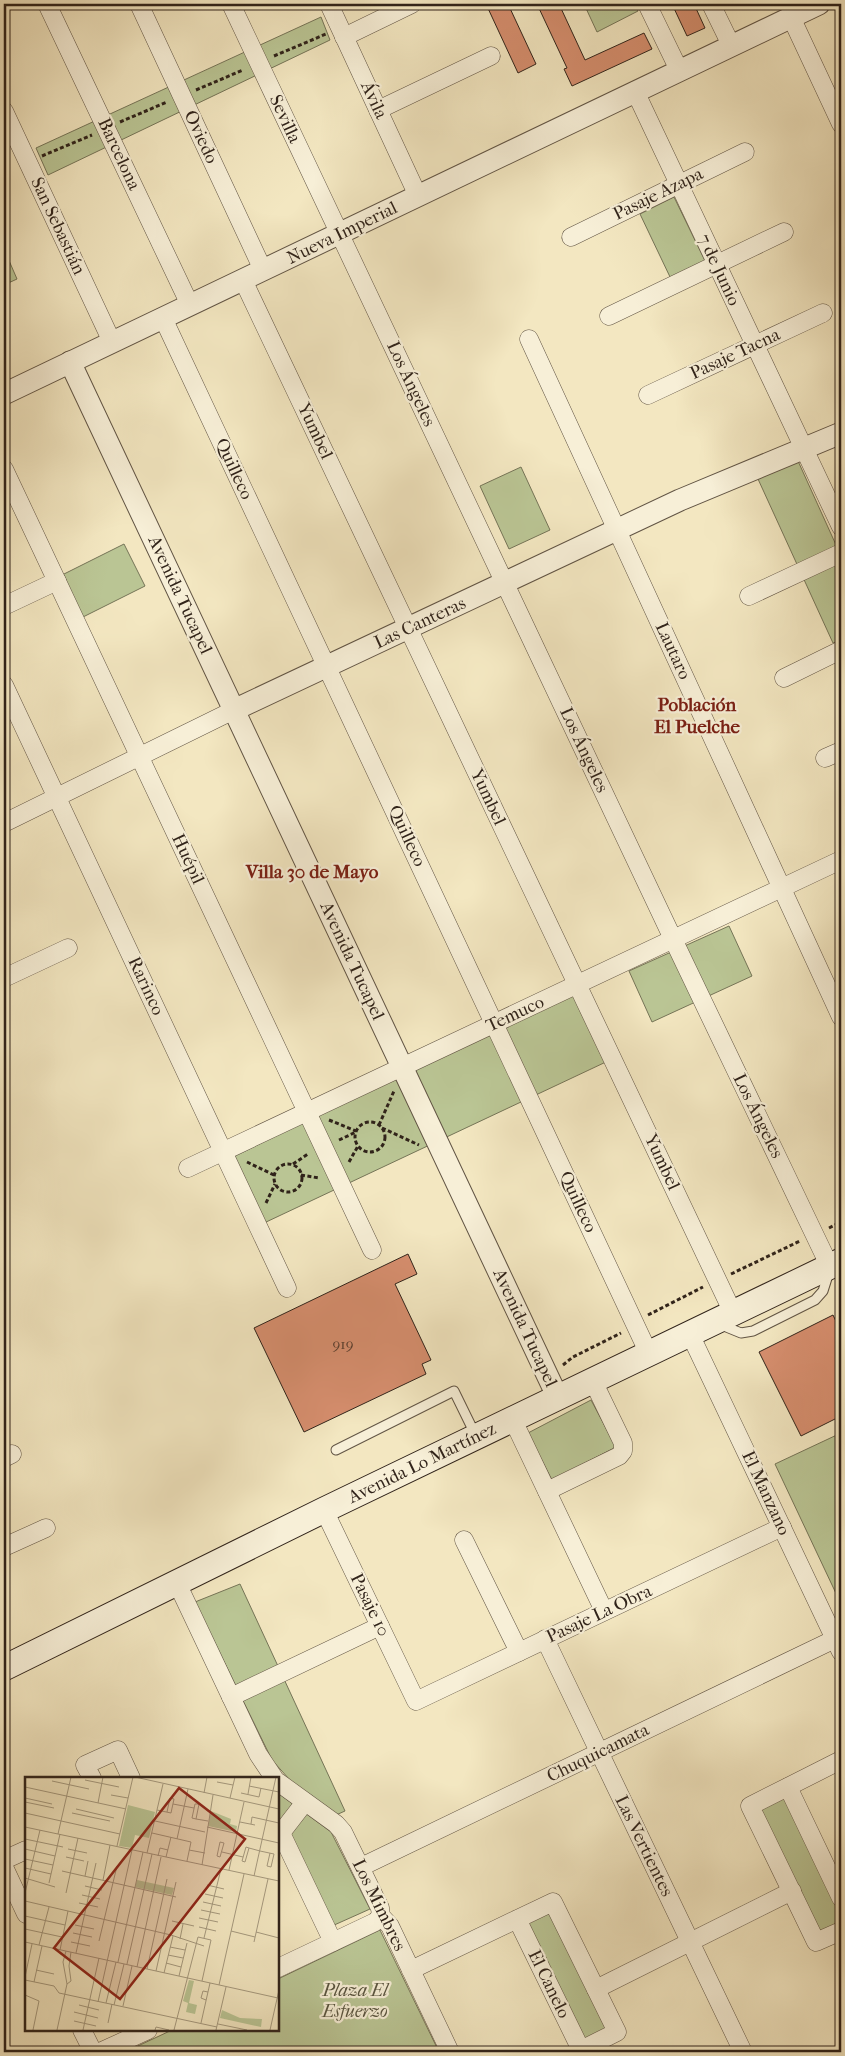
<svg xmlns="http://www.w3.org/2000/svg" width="845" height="2056" viewBox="0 0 845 2056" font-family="'IM FELL French Canon',serif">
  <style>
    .green { fill: #bac594; stroke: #757457 }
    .building { fill: #d68e6e; stroke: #30231a }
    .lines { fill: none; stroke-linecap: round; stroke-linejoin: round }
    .service-casing { stroke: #615444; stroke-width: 11 }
    .minor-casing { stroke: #615444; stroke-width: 19 }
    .tertiary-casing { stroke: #615444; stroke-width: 23 }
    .secondary-casing { stroke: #30231a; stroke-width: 27 }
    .path { stroke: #30231a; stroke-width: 3; stroke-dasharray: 4 2.5; stroke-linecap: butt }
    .service { stroke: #f7efd7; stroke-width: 9 }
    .minor { stroke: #f7efd7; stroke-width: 18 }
    .tertiary { stroke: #f7efd7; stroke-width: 21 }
    .secondary { stroke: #f7efd7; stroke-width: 25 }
    .labels { text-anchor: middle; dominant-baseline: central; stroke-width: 4.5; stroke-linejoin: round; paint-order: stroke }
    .number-label { font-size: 15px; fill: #5a3e2f }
    .street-label { font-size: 18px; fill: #30231a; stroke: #f7efd7 }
    .park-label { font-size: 18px; font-style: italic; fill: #59543f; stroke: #f7efd7 }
    .neighbourhood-label { font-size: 19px; font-weight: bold; fill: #7a1f14; stroke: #f7efd7 }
    .inset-road { fill: none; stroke: #a5997e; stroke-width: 1 }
    .view { fill: #8f2418; fill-opacity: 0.15; stroke: #8f2418; stroke-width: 2.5 }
    .inset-edge { fill: none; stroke: #30231a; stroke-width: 2.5 }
  </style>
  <rect width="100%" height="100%" fill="#f3e7c1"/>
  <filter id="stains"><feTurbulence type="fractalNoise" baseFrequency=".004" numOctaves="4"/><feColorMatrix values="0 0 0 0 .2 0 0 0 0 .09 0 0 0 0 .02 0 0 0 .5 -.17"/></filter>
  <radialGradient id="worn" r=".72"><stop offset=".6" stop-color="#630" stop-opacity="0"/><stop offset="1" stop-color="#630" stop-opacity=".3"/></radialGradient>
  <g class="green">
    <polygon points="584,4 635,4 638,11 597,32"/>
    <polygon points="321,17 330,40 48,175 36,148"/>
    <polygon points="674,197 706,263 671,279 640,214"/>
    <polygon points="4,249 17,279 4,285"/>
    <polygon points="798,461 841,556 841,640 833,643 758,479"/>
    <polygon points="521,467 550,530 509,549 480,486"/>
    <polygon points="124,544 145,586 83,617 62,575"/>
    <polygon points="729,926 752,976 652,1022 629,971"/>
    <polygon points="574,989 608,1061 264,1223 233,1157"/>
    <polygon points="591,1400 616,1447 552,1480 528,1433"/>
    <polygon points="841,1433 841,1604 775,1464"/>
    <polygon points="240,1584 345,1811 336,1815 307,1799 272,1760 195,1602"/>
    <polygon points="788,1787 841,1898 841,1931 816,1942 750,1807"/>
    <polygon points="278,1793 331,1832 370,1909 332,1926 287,1834 278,1821"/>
    <polygon points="553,1902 617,2032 581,2050 517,1919"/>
    <polygon points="380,1930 439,2052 125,2052 172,2030 278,2030 278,1979"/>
  </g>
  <g class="building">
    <polygon points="486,4 508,4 536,64 518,73"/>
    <polygon points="537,4 559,4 585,60 644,33 652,49 572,86 564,69 567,68"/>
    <polygon points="672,4 694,4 705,28 687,36"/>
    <polygon points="408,1254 417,1274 395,1284 431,1360 422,1364 426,1374 304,1432 254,1328"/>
    <polygon points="833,1315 841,1332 841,1416 801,1436 759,1352"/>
  </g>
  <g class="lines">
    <defs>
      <g id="service">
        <polyline points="719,1324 741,1333 753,1331 815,1300 823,1291 829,1272"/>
        <polyline points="336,1450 454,1391 476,1436"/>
      </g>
      <g id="minor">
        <polyline points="47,4 190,305"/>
        <polyline points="139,4 263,270"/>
        <polyline points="231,4 673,939 830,1267"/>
        <polyline points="329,4 418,196"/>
        <polyline points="647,4 679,70"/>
        <polyline points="711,4 731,45"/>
        <polyline points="791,17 841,124"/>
        <polyline points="344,37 412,4"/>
        <polyline points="635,91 841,527"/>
        <polyline points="378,110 491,56"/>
        <polyline points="4,111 112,342"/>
        <polyline points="571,237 745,152"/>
        <polyline points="243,280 733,1313"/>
        <polyline points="609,316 784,232"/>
        <polyline points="163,318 649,1354"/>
        <polyline points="529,339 841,1017"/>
        <polyline points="648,395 823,313"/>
        <polyline points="4,469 372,1250"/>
        <polyline points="749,596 841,553"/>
        <polyline points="4,606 57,581"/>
        <polyline points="784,678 841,650"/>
        <polyline points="4,685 287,1288"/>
        <polyline points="825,758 841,751"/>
        <polyline points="4,823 234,710"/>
        <polyline points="4,978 68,948"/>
        <polyline points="188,1168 841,860"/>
        <polyline points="690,1334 841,1652"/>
        <polyline points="513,1420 604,1611"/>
        <polyline points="4,1458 12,1454"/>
        <polyline points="547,1491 619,1456 623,1451 623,1443 593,1381"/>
        <polyline points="324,1510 416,1701 782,1527"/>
        <polyline points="464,1540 519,1652"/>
        <polyline points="4,1547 46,1528"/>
        <polyline points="177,1583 258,1754 274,1778"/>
        <polyline points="545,1639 743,2052"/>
        <polyline points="231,1697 380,1626"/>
        <polyline points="841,1760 750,1806 816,1942 841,1931"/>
        <polyline points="92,1778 85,1765 118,1750 131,1778"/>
        <polyline points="278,1782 336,1824 343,1832 380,1908 381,1916 390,1926 450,2052"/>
        <polyline points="788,1787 841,1898"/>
        <polyline points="281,1833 333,1942"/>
        <polyline points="278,1835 281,1833 305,1802"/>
        <polyline points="4,1860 26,1850"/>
        <polyline points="4,1867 26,1914"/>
        <polyline points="361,1867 835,1639"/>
        <polyline points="278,1968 375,1922 381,1916"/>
        <polyline points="411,1970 553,1902 617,2032 581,2050 517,1919"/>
        <polyline points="596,1989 792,1891"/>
        <polyline points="82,2030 93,2052"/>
        <polyline points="100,2052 148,2030"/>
      </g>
      <g id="tertiary">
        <polyline points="70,362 558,1398"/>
        <polyline points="4,394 819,4"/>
        <polyline points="234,710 680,500 841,433"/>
      </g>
      <polyline id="secondary" points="4,1668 324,1510 841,1261"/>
    </defs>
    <use href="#service" class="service-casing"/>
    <use href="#minor" class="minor-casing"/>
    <use href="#tertiary" class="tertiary-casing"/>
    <use href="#secondary" class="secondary-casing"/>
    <g class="path">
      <polyline points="274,56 326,34"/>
      <polyline points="196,90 243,70"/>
      <polyline points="120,122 167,102"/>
      <polyline points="42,156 92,135"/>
      <polyline points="329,1120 356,1131"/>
      <circle cx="370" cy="1137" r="15"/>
      <polyline points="379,1125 394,1091"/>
      <polyline points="382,1128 419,1145"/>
      <polyline points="339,1140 356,1132"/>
      <polyline points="247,1162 274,1175"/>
      <polyline points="349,1162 358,1146"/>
      <polyline points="293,1164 308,1154"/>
      <circle cx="288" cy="1178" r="14"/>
      <polyline points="301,1175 319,1178"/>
      <polyline points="266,1203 275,1184"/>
      <polyline points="829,1228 841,1222"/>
      <polyline points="731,1274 800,1241"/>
      <polyline points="648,1315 703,1287"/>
      <polyline points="563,1365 573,1357 621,1333"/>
    </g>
    <use href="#service" class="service"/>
    <use href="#minor" class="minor"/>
    <use href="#tertiary" class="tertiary"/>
    <use href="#secondary" class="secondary"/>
  </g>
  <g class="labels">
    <g class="number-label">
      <text x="343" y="1344">919</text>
    </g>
    <g class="street-label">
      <text transform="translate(374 100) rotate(65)">Ávila</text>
      <text transform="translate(285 119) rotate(65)">Sevilla</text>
      <text transform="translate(201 137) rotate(65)">Oviedo</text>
      <text transform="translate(119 154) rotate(65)">Barcelona</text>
      <text transform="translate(658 194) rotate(-26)">Pasaje Azapa</text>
      <text transform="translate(58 226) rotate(65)">San Sebastián</text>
      <text transform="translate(342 233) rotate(-26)">Nueva Imperial</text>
      <text transform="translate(719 270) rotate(65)">7 de Junio</text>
      <text transform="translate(735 354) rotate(-25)">Pasaje Tacna</text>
      <text transform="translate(411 384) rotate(65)">Los Ángeles</text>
      <text transform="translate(315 431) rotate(65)">Yumbel</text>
      <text transform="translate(234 469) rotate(65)">Quilleco</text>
      <text transform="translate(180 595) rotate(65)">Avenida Tucapel</text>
      <text transform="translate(420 623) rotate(-25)">Las Canteras</text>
      <text transform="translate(673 651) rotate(65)">Lautaro</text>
      <text transform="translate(584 750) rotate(65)">Los Ángeles</text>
      <text transform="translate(488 797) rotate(65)">Yumbel</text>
      <text transform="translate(407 836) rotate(65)">Quilleco</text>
      <text transform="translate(188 859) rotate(65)">Huépil</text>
      <text transform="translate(352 961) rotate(65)">Avenida Tucapel</text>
      <text transform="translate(146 986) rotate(65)">Rarinco</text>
      <text transform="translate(515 1014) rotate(-25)">Temuco</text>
      <text transform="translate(758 1116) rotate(64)">Los Ángeles</text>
      <text transform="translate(662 1162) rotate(65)">Yumbel</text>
      <text transform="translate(578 1202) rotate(65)">Quilleco</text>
      <text transform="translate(525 1328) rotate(65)">Avenida Tucapel</text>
      <text transform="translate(422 1463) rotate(-26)">Avenida Lo Martínez</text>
      <text transform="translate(766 1493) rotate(65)">El Manzano</text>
      <text transform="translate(370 1605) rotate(64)">Pasaje 10</text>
      <text transform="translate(599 1614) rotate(-25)">Pasaje La Obra</text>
      <text transform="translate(598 1753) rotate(-26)">Chuquicamata</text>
      <text transform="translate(644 1846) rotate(64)">Las Vertientes</text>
      <text transform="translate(379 1905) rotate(64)">Los Mimbres</text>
      <text transform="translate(549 1984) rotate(64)">El Canelo</text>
    </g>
    <g class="park-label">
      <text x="355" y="1990">Plaza El<tspan x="355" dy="21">Esfuerzo</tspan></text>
    </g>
    <g class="neighbourhood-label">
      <text x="697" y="705">Población<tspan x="697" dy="22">El Puelche</tspan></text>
      <text x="312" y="872">Villa 30 de Mayo</text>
    </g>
  </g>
  <g transform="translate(25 1777)">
    <rect width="254" height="254" fill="#f3e7c1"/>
    <path d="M103,28l27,7 -6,26 -14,-3 -3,13 -13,-2zM186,34l20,8 -1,5 7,2 -1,6 -28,-6zM112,103l37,8 -2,7 -37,-8zM164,203l5,1 -5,22 8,2 -2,9 -9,-2 2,-9 -5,-2zM197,233l18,8 22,1 -1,8 -41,-9z" fill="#bac594"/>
    <path class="inset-road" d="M110,0l144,32M60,3l34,7M27,4l37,8M192,5l16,3M224,9l30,6M0,10l101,22M179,16l3,-16M216,16l18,4 2,-9M223,17l3,-17M86,18l17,3M0,21l27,6M205,21l5,-21M0,25l29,6M73,26l5,-26M148,27l21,4M51,32l38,9M132,33l14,3 3,-14 -4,-1 -3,14M0,36l95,21M47,36l38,8M171,42l3,-15h-4l-3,14 4,1 12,2M130,44l50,11M215,45l15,3M226,47l1,-7 27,6M0,50l254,54M182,50l72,16M127,56l39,9 -4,19M33,57l13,-57M0,62l38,8M152,62l11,-50M195,65l4,1 -4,14 -3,-1zM92,69l16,-69M221,70l3,1 -4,14 -3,-1zM224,71l11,3 14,3 -3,13 -4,-1 3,-13M0,72l30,7M43,72l19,4M164,73l16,3M197,75l21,5M122,76l16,-69M133,79l2,-8 8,2M41,80l18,4M141,80l5,-20M0,82l28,6M177,88l11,-70M0,91l26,6M204,93l15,-68M37,94l114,26M60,99l3,-15M229,99l22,-99M0,101l30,9M78,103l7,-35M24,106l11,-49M182,108l17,4M60,109l17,4M0,116l15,-63M41,116l12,-55M180,117l18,4M57,118l18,4M0,124l146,34 33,11M178,125l18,4M54,126l19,4M176,133l19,4M0,139l40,9M174,141l19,4M147,144l22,5M50,148l19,4M174,150l17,4M0,152l37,8M206,154l24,6M231,155l23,6M48,156l19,4M179,161l17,-69M155,162l3,-15M74,164l18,-75M0,165l253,56M46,165l19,4M229,165l14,-63M14,168l10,-38M145,170l15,3M35,173l8,-39M51,176l20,-90M143,178l15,3M93,185l25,-110M141,186l15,4M102,187l25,-110M112,190l24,-110M122,192l20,-90M11,193l18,4M131,194l20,-89M139,196l9,-37M154,199l8,-33M0,200l7,-33M0,203l29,6 5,7 158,34M9,205l8,-36M42,207l4,-3 -2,-15 2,-14M194,208l25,-111M0,218l14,6 -6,29M181,223l-5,-2 2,-7 5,1M73,225l34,-152M81,226l10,-41M54,228l20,5M89,228l10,-41M98,229l9,-40M49,235l24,6M49,244l22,5M83,246l4,-19M176,246l9,-40M193,247l29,6M32,253l10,-46 -4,-22 3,-11M58,253l16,-72M130,253l1,-3 13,3M149,253l24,-93 13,3 -9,41M191,253l10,-43M245,253l9,-40"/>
    <path class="view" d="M154,11l66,51 -125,160 -66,-51z"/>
    <rect width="254" height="254" class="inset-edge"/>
  </g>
  <rect width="845" height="2056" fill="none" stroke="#f3e7c1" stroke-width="20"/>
  <rect x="5" y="5" width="835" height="2046" fill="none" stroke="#30231a" stroke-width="2.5"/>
  <rect x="10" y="10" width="825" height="2036" fill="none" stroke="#30231a"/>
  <rect width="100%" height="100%" filter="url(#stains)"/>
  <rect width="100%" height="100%" fill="url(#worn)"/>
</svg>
